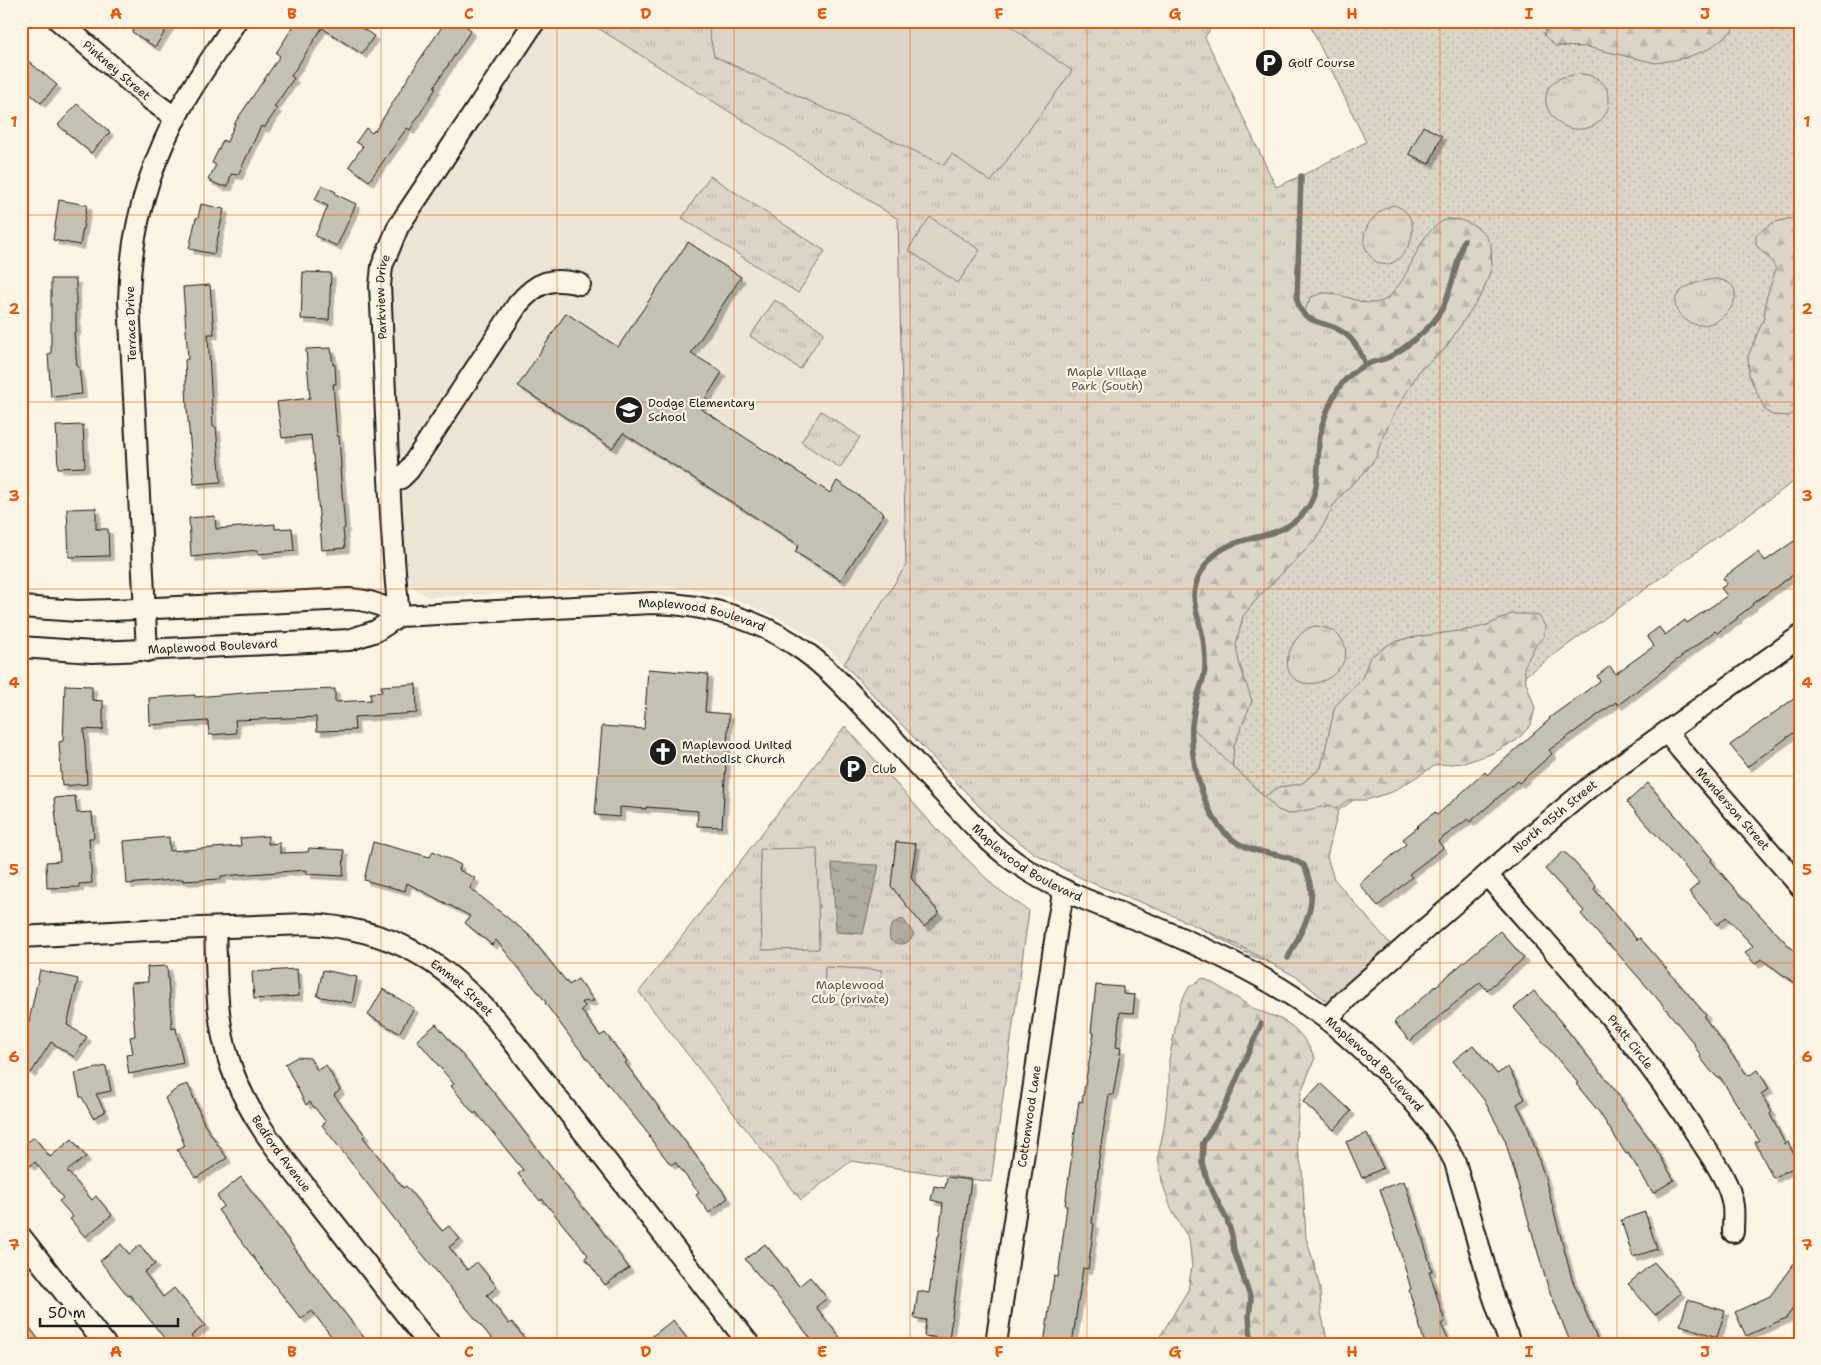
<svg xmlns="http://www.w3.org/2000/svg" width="1821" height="1365" viewBox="0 0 1821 1365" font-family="'Shantell Sans',sans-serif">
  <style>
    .built { fill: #ebe5d6 }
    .grass { fill: url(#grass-dots); stroke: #7c7872 }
    .forest { fill: url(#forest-firs); stroke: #7c7872 }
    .park { fill: url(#park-tufts); stroke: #7c7872 }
    .garden { fill: #dbd5c8; stroke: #7c7872 }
    .water { fill: url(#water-ripples); stroke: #75726c }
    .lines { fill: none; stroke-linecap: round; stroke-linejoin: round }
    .stream { stroke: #75726c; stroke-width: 5.5 }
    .building { fill: #c4c0b3; stroke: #1c1c1c; filter: url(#shadow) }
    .minor-casing { stroke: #1c1c1c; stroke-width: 24 }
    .minor { stroke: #fcf5e5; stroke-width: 20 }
    .grid { fill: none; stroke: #e8590c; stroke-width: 1; stroke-opacity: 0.55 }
    .labels { text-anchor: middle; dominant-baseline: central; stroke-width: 4.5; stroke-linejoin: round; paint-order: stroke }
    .poi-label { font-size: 12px; fill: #1c1c1c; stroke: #fcf5e5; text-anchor: start }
    .street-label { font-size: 12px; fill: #1c1c1c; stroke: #fcf5e5 }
    .park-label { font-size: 12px; fill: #555450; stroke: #fcf5e5 }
    .neatline { fill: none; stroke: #e8590c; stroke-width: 2 }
    .grid-label { font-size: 16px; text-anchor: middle; font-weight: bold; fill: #e8590c }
  </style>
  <defs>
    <pattern id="grass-dots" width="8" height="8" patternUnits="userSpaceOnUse" patternTransform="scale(1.25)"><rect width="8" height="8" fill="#dbd5c8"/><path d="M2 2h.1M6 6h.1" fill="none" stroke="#bbb6ab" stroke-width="1.8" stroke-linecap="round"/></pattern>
    <pattern id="forest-firs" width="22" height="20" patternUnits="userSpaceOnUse" patternTransform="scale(1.25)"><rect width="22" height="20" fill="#dbd5c8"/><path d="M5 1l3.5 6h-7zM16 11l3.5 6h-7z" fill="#bbb6ab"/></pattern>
    <pattern id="park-tufts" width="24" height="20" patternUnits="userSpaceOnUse" patternTransform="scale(1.25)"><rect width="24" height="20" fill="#dbd5c8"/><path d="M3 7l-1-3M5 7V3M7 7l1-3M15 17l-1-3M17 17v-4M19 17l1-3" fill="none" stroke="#bbb6ab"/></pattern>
    <pattern id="water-ripples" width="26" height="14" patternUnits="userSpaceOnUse" patternTransform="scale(1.25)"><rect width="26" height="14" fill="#b0aba1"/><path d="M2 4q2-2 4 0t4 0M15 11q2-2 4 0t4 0" fill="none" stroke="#8e8a82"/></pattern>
    <filter id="shadow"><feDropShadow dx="4.5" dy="4.5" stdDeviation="0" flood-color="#0004"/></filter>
  </defs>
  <rect width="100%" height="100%" fill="#fcf5e5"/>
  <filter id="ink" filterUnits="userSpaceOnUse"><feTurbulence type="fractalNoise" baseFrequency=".02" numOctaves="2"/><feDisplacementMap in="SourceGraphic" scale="10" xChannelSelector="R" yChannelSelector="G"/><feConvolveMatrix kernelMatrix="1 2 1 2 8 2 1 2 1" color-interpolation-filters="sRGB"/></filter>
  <g filter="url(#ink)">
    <polygon class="built" points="546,21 587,21 898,219 906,565 844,664 830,651 807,634 784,620 730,597 701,591 667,586 428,597 407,583 390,316 390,291 393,268 399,249 437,188"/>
    <polygon class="grass" points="1308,21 1800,21 1800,477 1338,811 1330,805 1278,810 1192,726 1305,316 1299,306 1297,299 1301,176 1366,142"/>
    <g class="forest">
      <polygon points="1551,21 1735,21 1732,31 1709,49 1685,58 1656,63 1587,47 1555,46 1544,35 1548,23"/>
      <path d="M1800,218v190l-11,8 -17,-1 -7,-5 -16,-35 -1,-19 16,-38 2,-19 10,-30 -5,-9 -15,-15v-10c15,-13 24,-16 44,-17z"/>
      <path d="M1447,219l14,1 14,6 9,7 7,12 1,21 -9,26 -39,58 -25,21 -25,43 -11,22 -7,21 -11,15 -19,18 -13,16 -17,34 -55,54 -18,22 -7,29 3,17 13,39 -18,45 -3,39 -100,-94 180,-394c4,-1 9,-4 14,-4 21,-1 43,19 63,5 4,-3 7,-9 10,-12 18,-23 20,-54 49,-67z"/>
      <polygon points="1511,614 1528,614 1539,616 1545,626 1544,636 1535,646 1524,667 1526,682 1535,708 1531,725 1517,740 1491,754 1464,763 1436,765 1392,792 1366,800 1348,800 1319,821 1293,972 1252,956 1174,914 1253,804 1279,787 1301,784 1321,768 1335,706 1362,678 1370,657 1391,643 1408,638 1473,629 1490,624"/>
      <path d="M1203,978c18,9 33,20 50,30 9,5 20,7 29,12 16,8 25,22 33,38l-14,34 -3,22 -2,29 6,26 4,69 8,25 6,26 1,23 7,32h-170l1,-6 29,-48 4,-24 -3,-27 -17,-28 -10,-29 -4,-26 6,-28 5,-42v-26l11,-56 9,-17z"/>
    </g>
    <g class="park">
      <path d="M587,21h628l-10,16 71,150 25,-11 -4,122c5,28 25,21 44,33 12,7 20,21 24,34 -5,4 -11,7 -16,11 -14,12 -26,42 -29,61 -4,29 1,60 -21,82 -12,11 -30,17 -45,20 -6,1 -13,1 -19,3 -18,5 -31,23 -38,40 -7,19 1,33 5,51 8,35 -5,60 -10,94l86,83 10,4 43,-9 7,6 -11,46 7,22 58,67 -65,56 -27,-23 -62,-34 -78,-35 -73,-29 -52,-27 -38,-29 -153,-161 62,-99 -8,-346z"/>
      <path d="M1580,74c43,1 36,59 -6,55 -22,-2 -40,-32 -19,-48 7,-5 16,-5 25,-7z"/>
      <polygon points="710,176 825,251 798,293 682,218"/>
      <path d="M1393,205c44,11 3,84 -23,51 -16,-20 3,-45 23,-51z"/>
      <path d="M1714,279c42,3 14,48 -15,46 -14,-1 -32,-18 -20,-32 8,-9 24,-12 35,-14z"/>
      <polygon points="775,300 824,332 800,369 750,336"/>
      <polygon points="821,411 860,437 840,468 801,442"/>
      <path d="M1316,626c9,1 18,4 24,11 21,25 -21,59 -45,42 -19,-13 1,-51 21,-53z"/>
      <polygon points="845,726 932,824 995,887 1029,911 991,1182 851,1161 801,1200 639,992"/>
    </g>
    <g class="garden">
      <polygon points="715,21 1004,21 1072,71 991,182 952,154 944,165 714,56 709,31"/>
      <polygon points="930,217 980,250 958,283 908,250"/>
      <polygon points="817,848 819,949 762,950 760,849"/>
      <polygon points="825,967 882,970 875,1006 824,1003"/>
    </g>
    <g class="water">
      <polygon points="832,863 879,865 863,934 836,932"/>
      <path d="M903,919l11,15c-6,11 -13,13 -24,6 -2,-12 1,-18 13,-21z"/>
    </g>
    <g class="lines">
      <g class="stream">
        <path d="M1301,176l-4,123c5,27 25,20 44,32 12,7 20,21 24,34"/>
        <path d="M1288,958c17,-35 33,-54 16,-93 -5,-2 -10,-5 -15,-7 -17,-6 -35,-5 -51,-15 -33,-18 -49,-82 -46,-118 1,-7 2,-16 4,-24 3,-12 10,-24 9,-36 0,-10 -1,-22 -3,-32 -7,-28 -15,-40 3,-67 25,-38 73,-19 101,-56 16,-20 10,-51 14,-75 3,-14 8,-27 14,-39 8,-16 23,-29 39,-34 6,-2 11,-2 16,-5 17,-9 43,-30 52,-46 10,-17 16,-51 23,-71"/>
        <polyline points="1253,1344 1251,1338 1249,1317 1251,1299 1234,1251 1232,1235 1227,1220 1208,1182 1202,1163 1203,1143 1224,1108 1261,1024"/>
      </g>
    </g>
    <g class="building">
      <polygon points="139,21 172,21 155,47 132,32"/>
      <polygon points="297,21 351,21 374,36 362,54 322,28 291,76 294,78 274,107 277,109 264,128 261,126 238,175 231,174 228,186 221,186 208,180 216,165 212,163 223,140 227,142 236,121 280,56 276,53"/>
      <polygon points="446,21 458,21 471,30 434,87 436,88 410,130 407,128 369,181 349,166 363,146 356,142 366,128 372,133 374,130 375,131 420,59"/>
      <polygon points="21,55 57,85 41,103 21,86"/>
      <polygon points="77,104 110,132 91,153 58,125"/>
      <polygon points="1423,126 1442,136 1429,164 1409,154"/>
      <polygon points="322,185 336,192 335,194 356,204 337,246 315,236 328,206 315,200"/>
      <polygon points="59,200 87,205 80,245 53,240"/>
      <polygon points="201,204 224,209 214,254 189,249 196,218 198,218"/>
      <polygon points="688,242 741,277 691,353 722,372 700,408 830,493 837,481 884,513 841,580 795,552 799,545 623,433 612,448 518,386 566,313 618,347"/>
      <polygon points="303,272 331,273 329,320 301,319"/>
      <polygon points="51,279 76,279 76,331 74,332 77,367 79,367 82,394 51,397 48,354 51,354"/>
      <polygon points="210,285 214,334 208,334 213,427 216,427 221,482 194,484 187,409 185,360 188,359 183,287"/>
      <polygon points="331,348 333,365 335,365 336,384 333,384 337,436 339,436 341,468 340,468 345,528 343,529 345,548 322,550 314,455 313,455 311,435 282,438 277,402 310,398 306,349"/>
      <polygon points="83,425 85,467 58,468 56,426"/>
      <polygon points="96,508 96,529 108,529 109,556 69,557 67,509"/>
      <polygon points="215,516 216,529 275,524 275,529 292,528 294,551 258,554 258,550 191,557 189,518"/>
      <polygon points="1800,537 1800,570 1752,604 1753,605 1737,617 1738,618 1717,633 1715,631 1618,705 1616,702 1549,750 1552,754 1519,783 1517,781 1470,822 1468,819 1438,841 1443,848 1409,874 1412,877 1378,906 1359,884 1406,844 1403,839 1418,827 1417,826 1435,812 1437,815 1485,772 1487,775 1550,719 1549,718 1600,681 1597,676 1610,666 1615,674 1654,646 1647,636 1659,627 1665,635 1685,620 1687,623 1727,596 1721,588 1727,584 1723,578 1758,552 1765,561"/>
      <polygon points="648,669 708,674 705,712 729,714 722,827 697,826 698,811 646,807 646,809 620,807 620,817 595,815 602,726 644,729"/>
      <polygon points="416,684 417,713 354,717 355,730 317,731 316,717 235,720 236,733 209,735 208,721 150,725 149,698 195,695 195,697 256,692 335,689 335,702 371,700 370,693 382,692 381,686"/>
      <polygon points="65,685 92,686 92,700 103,701 103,730 84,729 87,784 62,786 59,742 63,741"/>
      <polygon points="1800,694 1800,728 1747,767 1730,745"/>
      <polygon points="1648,783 1712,859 1711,861 1732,886 1790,947 1800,954 1800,987 1761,959 1755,964 1745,953 1753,946 1726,917 1717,925 1689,892 1699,883 1627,802"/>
      <polygon points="75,796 77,813 92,812 94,838 89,838 92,883 79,884 79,887 47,888 46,862 60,861 54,798"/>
      <polygon points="268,836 268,844 280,843 280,853 308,852 309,848 344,850 343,876 307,874 307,870 221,876 221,879 183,881 183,879 127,884 124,841 169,837 170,851 241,846 240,838"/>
      <polygon points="373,842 430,857 433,851 461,865 459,870 475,878 470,888 528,934 569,985 578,979 594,1001 581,1002 585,1006 581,1010 600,1036 605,1033 627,1061 625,1063 728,1198 709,1213 696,1195 699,1193 675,1162 671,1165 649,1137 650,1136 573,1041 545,1003 546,1002 496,940 492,945 465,923 470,916 407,883 405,891 364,880"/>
      <polygon points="896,842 916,844 911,878 939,913 924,927 891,886"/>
      <polygon points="1564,851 1596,886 1594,889 1637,940 1640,938 1706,1015 1704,1017 1748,1076 1758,1070 1769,1089 1761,1094 1772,1112 1770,1114 1785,1144 1788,1142 1799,1165 1773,1178 1755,1142 1759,1140 1720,1077 1718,1078 1710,1070 1700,1057 1701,1056 1694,1046 1695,1045 1656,997 1609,944 1608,945 1581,914 1584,911 1545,869"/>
      <polygon points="1500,931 1524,958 1487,990 1480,982 1410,1041 1394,1022"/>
      <polygon points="167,966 172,1029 176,1028 183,1063 129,1074 126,1055 133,1054 130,1037 135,1036 131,983 148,982 147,967"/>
      <polygon points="297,969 299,996 254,999 252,972"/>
      <polygon points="40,970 78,979 67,1025 87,1037 74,1057 51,1042 31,1073 21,1066 21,1021 28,1025"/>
      <polygon points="323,970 357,977 352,1003 317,996"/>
      <polygon points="1096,985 1123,987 1123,994 1135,995 1133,1013 1120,1012 1116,1047 1121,1048 1113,1095 1109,1095 1098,1164 1099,1164 1092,1223 1094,1224 1088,1269 1083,1268 1072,1344 1044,1344 1054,1276 1058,1277 1067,1206 1065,1206 1079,1101 1082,1102 1094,1033 1091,1032"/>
      <polygon points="383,989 414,1008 399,1033 368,1015"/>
      <polygon points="1534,991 1559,1020 1622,1099 1621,1100 1652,1142 1674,1180 1653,1193 1628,1153 1626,1154 1599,1112 1576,1084 1578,1083 1514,1008"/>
      <polygon points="436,1024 496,1095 575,1198 597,1224 629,1268 605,1285 585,1258 588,1255 542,1199 540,1201 518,1174 523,1170 476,1112 474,1114 451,1086 454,1084 417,1040"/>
      <polygon points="1473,1045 1497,1074 1508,1067 1525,1099 1517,1104 1527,1124 1545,1178 1572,1279 1599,1344 1571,1344 1548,1287 1505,1140 1484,1100 1453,1061"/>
      <polygon points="297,1057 310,1058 317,1070 326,1065 340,1090 334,1095 365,1135 363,1137 403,1188 406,1186 442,1231 449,1226 460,1239 449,1247 467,1270 477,1262 497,1287 487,1295 509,1324 512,1322 529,1344 496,1344 410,1239 322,1125 326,1122 310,1102 306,1105 285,1064"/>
      <polygon points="106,1066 111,1091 96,1094 105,1112 93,1118 82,1097 80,1097 75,1073"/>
      <polygon points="1321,1083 1351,1111 1334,1130 1303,1102"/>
      <polygon points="188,1084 204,1124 227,1158 196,1178 177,1150 185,1146 165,1098 179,1087"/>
      <polygon points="1367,1133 1383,1168 1362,1178 1346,1142"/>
      <polygon points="34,1137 50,1157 72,1139 86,1157 67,1171 92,1200 96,1196 112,1215 85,1237 70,1219 73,1217 59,1201 63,1198 35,1162 30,1166 21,1154 21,1147"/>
      <polygon points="241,1177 309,1268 369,1344 337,1344 312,1311 301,1319 268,1277 218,1210 224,1206 217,1196"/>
      <polygon points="947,1177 971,1180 949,1339 924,1336 926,1320 914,1318 918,1291 929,1293 938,1236 939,1236 943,1203 931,1200 934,1186 945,1188"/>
      <polygon points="1404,1181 1417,1219 1432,1271 1429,1271 1445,1322 1441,1324 1450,1344 1425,1344 1409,1290 1411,1289 1394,1230 1380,1189"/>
      <polygon points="1645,1212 1657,1249 1633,1257 1621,1220"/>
      <polygon points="121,1244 129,1254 140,1245 155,1264 144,1272 163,1297 174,1288 205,1325 191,1336 197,1344 169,1344 130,1295 128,1296 100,1261"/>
      <polygon points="765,1244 799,1286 810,1277 827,1298 816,1307 845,1344 815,1344 770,1287 769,1288 745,1259"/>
      <polygon points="1800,1255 1800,1299 1786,1318 1746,1336 1735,1312 1770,1296"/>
      <polygon points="1654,1262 1681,1293 1655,1315 1628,1284"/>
      <polygon points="1688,1300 1725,1311 1717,1337 1680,1325"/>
      <polygon points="21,1317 42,1344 21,1344"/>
      <polygon points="673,1320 691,1344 642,1344"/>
    </g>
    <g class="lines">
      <defs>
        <g id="minor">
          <path id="s1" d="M59,21l92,79 25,18"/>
          <path d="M390,484l11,-6 8,-8 109,-166c20,-23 33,-27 62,-20"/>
          <path d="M21,607l56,4 36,-1 236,-11c20,1 34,6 50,17"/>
          <path id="s2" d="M399,616c-11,-109 -13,-220 -19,-330l2,-20 16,-39 137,-206"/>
          <path id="s3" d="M21,647l71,5 30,-1 227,-11 27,-9 23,-15 253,-13c54,1 108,16 152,48 26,19 47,43 69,66 25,27 50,55 76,82 21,23 43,47 69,65 43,30 94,45 142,65 49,21 95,42 139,71 10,7 20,13 29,20 21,17 41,36 60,54 27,27 50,54 67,88l37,130 18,52"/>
          <path d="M147,651l-18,-350c1,-71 20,-137 55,-199 16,-28 35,-54 52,-81"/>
          <path id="s4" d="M1667,732l14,18 119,136"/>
          <path id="s5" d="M1487,875c74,85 152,167 212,263 13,20 31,44 34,68 1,8 0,18 0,26"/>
          <path id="s6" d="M215,928c2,44 0,90 14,132 17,57 59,104 95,150 35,44 70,89 105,134"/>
          <path id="s7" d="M21,937l126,-7 159,-6c86,4 135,35 191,97l252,323"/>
          <path id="s8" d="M1327,1019l22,-23 188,-165 54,-45 209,-150"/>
          <polyline points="21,1237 105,1344"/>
          <path id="s9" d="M996,1344l62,-424 6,-30"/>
        </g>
      </defs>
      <use href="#minor" class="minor-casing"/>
      <use href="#minor" class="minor"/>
    </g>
  </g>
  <path class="grid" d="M204,21v1323M381,21v1323M557,21v1323M734,21v1323M910,21v1323M1087,21v1323M1264,21v1323M1440,21v1323M1617,21v1323M21,215h1779M21,402h1779M21,589h1779M21,776h1779M21,963h1779M21,1150h1779"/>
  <defs>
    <symbol id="parking-disc" viewBox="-11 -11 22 22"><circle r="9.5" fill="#1c1c1c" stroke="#fcf5e5"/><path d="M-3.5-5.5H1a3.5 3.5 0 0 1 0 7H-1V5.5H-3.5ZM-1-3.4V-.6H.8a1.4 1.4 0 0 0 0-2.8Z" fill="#fff"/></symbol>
    <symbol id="school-disc" viewBox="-11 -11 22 22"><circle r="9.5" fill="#1c1c1c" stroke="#fcf5e5"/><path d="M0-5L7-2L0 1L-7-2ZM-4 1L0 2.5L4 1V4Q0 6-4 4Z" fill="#fff"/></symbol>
    <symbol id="church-disc" viewBox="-11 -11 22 22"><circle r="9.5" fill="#1c1c1c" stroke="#fcf5e5"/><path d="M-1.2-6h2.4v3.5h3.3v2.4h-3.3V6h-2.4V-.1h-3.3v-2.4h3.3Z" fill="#fff"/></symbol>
  </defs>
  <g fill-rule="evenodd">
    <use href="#parking-disc" x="1253" y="47" width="32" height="32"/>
    <use href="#school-disc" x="613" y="394" width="32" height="32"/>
    <use href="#church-disc" x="647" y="736" width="32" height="32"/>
    <use href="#parking-disc" x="837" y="753" width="32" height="32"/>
  </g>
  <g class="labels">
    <g class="poi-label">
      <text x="1288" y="63">Golf Course</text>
      <text x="648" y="403">Dodge Elementary<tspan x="648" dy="14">School</tspan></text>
      <text x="682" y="745">Maplewood United<tspan x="682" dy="14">Methodist Church</tspan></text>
      <text x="872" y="769">Club</text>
    </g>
    <g class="street-label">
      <text stroke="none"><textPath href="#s1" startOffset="76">Pinkney Street</textPath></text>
      <text stroke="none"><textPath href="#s2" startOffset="320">Parkview Drive</textPath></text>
      <text transform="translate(131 324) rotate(-92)">Terrace Drive</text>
      <text stroke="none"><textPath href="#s3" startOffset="689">Maplewood Boulevard</textPath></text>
      <text stroke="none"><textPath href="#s3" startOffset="192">Maplewood Boulevard</textPath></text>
      <text stroke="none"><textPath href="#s4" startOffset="101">Manderson Street</textPath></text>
      <text stroke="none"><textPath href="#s8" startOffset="305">North 95th Street</textPath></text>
      <text stroke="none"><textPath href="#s3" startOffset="1109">Maplewood Boulevard</textPath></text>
      <text stroke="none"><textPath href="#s7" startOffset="458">Emmet Street</textPath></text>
      <text stroke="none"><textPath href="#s5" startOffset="220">Pratt Circle</textPath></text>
      <text stroke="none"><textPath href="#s3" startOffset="1514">Maplewood Boulevard</textPath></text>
      <text stroke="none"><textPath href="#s9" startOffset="230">Cottonwood Lane</textPath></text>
      <text stroke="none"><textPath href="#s6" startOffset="241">Bedford Avenue</textPath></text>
    </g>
    <g class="park-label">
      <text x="1107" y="372">Maple Village<tspan x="1107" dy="14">Park (South)</tspan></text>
      <text x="850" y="985">Maplewood<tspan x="850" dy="14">Club (private)</tspan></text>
    </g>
  </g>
  <rect width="1821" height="1365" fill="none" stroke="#fcf5e5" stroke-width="55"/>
  <path d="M40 1318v8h138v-8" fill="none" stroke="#1c1c1c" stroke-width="2.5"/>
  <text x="48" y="1318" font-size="15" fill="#1c1c1c" stroke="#fcf5e5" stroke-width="4" paint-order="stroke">50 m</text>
  <rect x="28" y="28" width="1766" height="1310" class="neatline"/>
  <g class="grid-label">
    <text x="116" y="19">A</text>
    <text x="292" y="19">B</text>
    <text x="469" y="19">C</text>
    <text x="646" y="19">D</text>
    <text x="822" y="19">E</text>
    <text x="999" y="19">F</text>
    <text x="1175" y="19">G</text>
    <text x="1352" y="19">H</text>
    <text x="1529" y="19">I</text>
    <text x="1705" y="19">J</text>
    <text x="14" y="127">1</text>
    <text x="1807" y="127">1</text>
    <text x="14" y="314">2</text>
    <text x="1807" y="314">2</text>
    <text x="14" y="501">3</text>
    <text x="1807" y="501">3</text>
    <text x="14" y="688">4</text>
    <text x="1807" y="688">4</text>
    <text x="14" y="875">5</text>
    <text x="1807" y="875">5</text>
    <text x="14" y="1062">6</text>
    <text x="1807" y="1062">6</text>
    <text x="14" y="1250">7</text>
    <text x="1807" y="1250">7</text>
    <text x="116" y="1357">A</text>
    <text x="292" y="1357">B</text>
    <text x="469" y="1357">C</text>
    <text x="646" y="1357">D</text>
    <text x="822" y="1357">E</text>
    <text x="999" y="1357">F</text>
    <text x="1175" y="1357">G</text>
    <text x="1352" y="1357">H</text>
    <text x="1529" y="1357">I</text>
    <text x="1705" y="1357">J</text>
  </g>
</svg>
